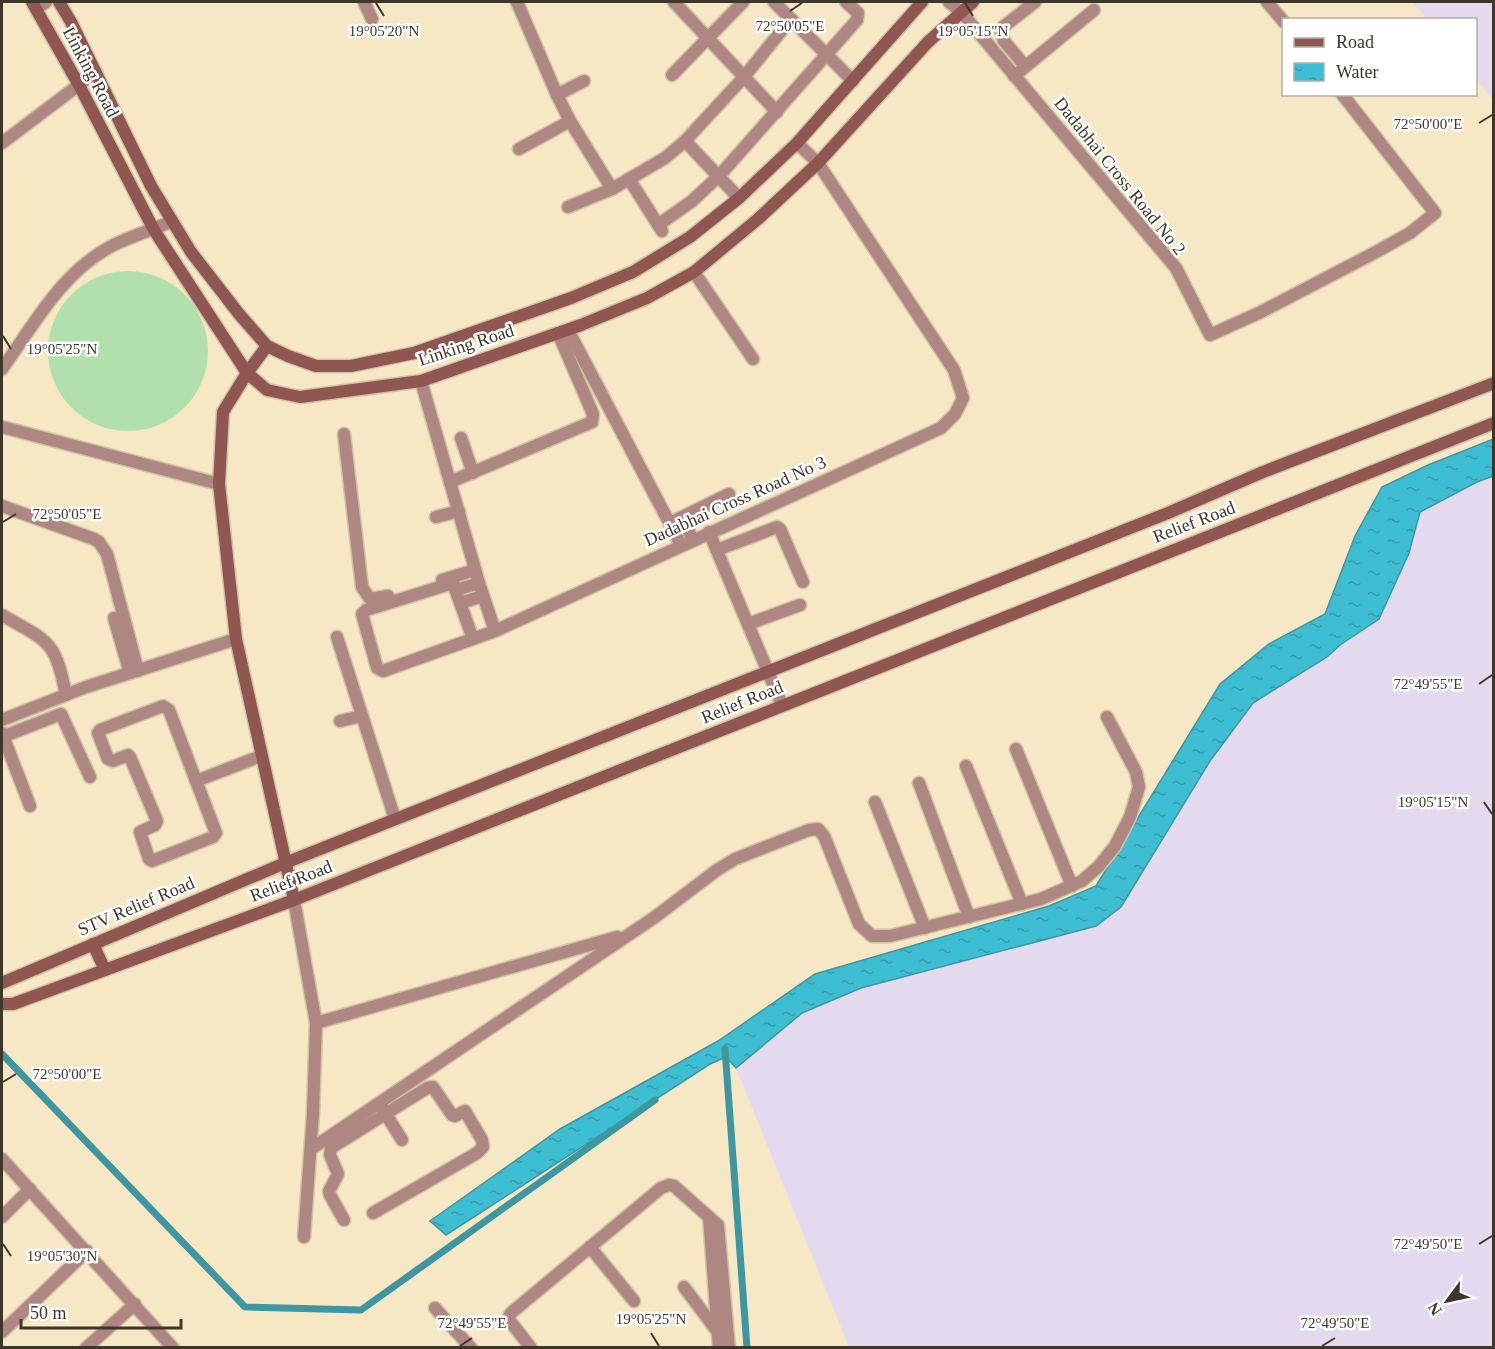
<svg xmlns="http://www.w3.org/2000/svg" width="1495" height="1349" viewBox="0 0 1495 1349" font-family="Georgia,serif">
  <style>
    .education { fill: #e3daef }
    .green { fill: #b2e0ac }
    .water { fill: url(#water-ripples); stroke: #3e96a0; stroke-width: 1.5 }
    .lines { fill: none; stroke-linecap: round; stroke-linejoin: round }
    .stream { stroke: #3e96a0; stroke-width: 7 }
    .street-casing { stroke: #d1c4a6; stroke-width: 15 }
    .secondary-casing { stroke: #d1c4a6; stroke-width: 15 }
    .street { stroke: #ae8682; stroke-width: 12 }
    .secondary { stroke: #8f5652; stroke-width: 12 }
    .ticks { fill: none; stroke: #3d372a; stroke-width: 2 }
    .labels { text-anchor: middle; dominant-baseline: central; stroke-width: 5; stroke-linejoin: round; paint-order: stroke }
    .street-label { font-size: 18px; fill: #3d372a; stroke: #fff }
    .ticks-label { font-size: 15px; text-anchor: middle; fill: #3d372a; stroke: #fff; stroke-width: 5; stroke-linejoin: round; paint-order: stroke }
  </style>
  <defs>
    <pattern id="water-ripples" width="26" height="14" patternUnits="userSpaceOnUse" patternTransform="scale(1.5)"><rect width="26" height="14" fill="#3ebed2"/><path d="M2 4q2-2 4 0t4 0M15 11q2-2 4 0t4 0" fill="none" stroke="#359bab"/></pattern>
  </defs>
  <rect width="100%" height="100%" fill="#f6e7c5"/>
  <g class="education">
    <polygon points="1412,2 1493,2 1493,100 1476,78 1476,20 1427,19"/>
    <polygon points="1493,476 1493,1347 849,1347 736,1068 802,1014 861,988 1096,926 1121,907 1210,761 1253,703 1327,657 1340,645 1379,619 1409,553 1420,512 1477,482"/>
  </g>
  <circle class="green" cx="128" cy="351" r="80"/>
  <polygon class="water" points="1493,439 1493,476 1477,482 1420,512 1409,553 1379,619 1340,645 1327,657 1253,703 1210,761 1121,907 1096,926 861,988 802,1013 736,1068 726,1057 710,1064 446,1235 430,1221 560,1129 718,1041 815,974 1049,906 1096,886 1220,684 1269,644 1325,614 1355,536 1382,487 1428,465"/>
  <g class="lines">
    <g class="stream">
      <polyline points="725,1049 747,1348"/>
      <polyline points="2,1054 245,1307 361,1310 655,1100"/>
    </g>
    <defs>
      <g id="street">
        <polyline points="364,2 372,19"/>
        <polyline points="517,2 557,95 570,121 612,189 665,158 685,141 744,77 791,19"/>
        <polyline points="674,2 777,112"/>
        <polyline points="774,2 853,81"/>
        <polyline points="949,2 962,13 1176,268 1210,335 1261,312 1376,252 1410,233 1435,213 1342,94"/>
        <polyline points="1267,2 1284,22"/>
        <polyline points="36,9 46,2"/>
        <polyline points="1025,66 1004,41 1001,31 1003,27 1035,2"/>
        <polyline points="672,75 743,2"/>
        <polyline points="1014,76 1094,10"/>
        <polyline points="557,95 584,81"/>
        <polyline points="685,141 739,198"/>
        <polyline points="2,143 96,72"/>
        <polyline points="519,149 570,121"/>
        <polyline points="629,179 662,231"/>
        <polyline points="568,207 612,189"/>
        <polyline points="658,225 692,201 719,176 857,20 858,13 846,2"/>
        <polyline points="694,272 753,359"/>
        <polyline points="568,330 681,545"/>
        <path d="M2,369c31,-43 58,-94 106,-121 19,-11 43,-17 64,-27"/>
        <polyline points="421,381 479,583 495,631 941,428 955,414 963,398 954,370 818,163 797,143"/>
        <polyline points="2,427 219,484"/>
        <polyline points="344,434 362,587 370,599 388,596"/>
        <polyline points="461,438 473,473"/>
        <polyline points="450,482 592,422 593,414 558,333"/>
        <polyline points="2,506 94,539 99,542 107,554 138,671"/>
        <polyline points="436,517 459,511"/>
        <polyline points="682,518 693,540"/>
        <polyline points="670,523 729,494"/>
        <polyline points="709,532 782,705"/>
        <polyline points="717,550 777,527 780,529 803,582"/>
        <polyline points="442,580 475,570"/>
        <polyline points="456,590 479,583"/>
        <polyline points="460,603 483,596"/>
        <path d="M2,615c47,27 53,25 64,80"/>
        <polyline points="114,618 130,673"/>
        <polyline points="748,624 800,605"/>
        <polyline points="337,637 395,819"/>
        <polyline points="473,639 453,583 366,610 362,614 377,668 383,671 495,631"/>
        <polygon points="163,706 169,710 216,833 213,837 152,861 149,859 140,832 155,825 157,821 130,757 128,755 113,761 108,759 98,733 100,730"/>
        <polyline points="2,720 86,687 236,639"/>
        <polyline points="340,721 362,716"/>
        <polyline points="2,733 30,806"/>
        <polyline points="2,737 61,714 90,777"/>
        <polyline points="1016,749 1072,886"/>
        <polyline points="966,766 1022,904"/>
        <polyline points="196,781 261,756"/>
        <polyline points="919,783 969,917"/>
        <polyline points="875,802 925,928"/>
        <polyline points="294,900 316,1023 313,1113 304,1237"/>
        <polyline points="316,1023 617,937"/>
        <polyline points="382,1108 402,1140"/>
        <polyline points="311,1149 655,917 717,870 735,859 809,830 818,829 824,836 859,924 872,936 890,936 1041,899 1082,881 1099,866 1115,846 1130,817 1139,787 1136,772 1107,717"/>
        <polyline points="2,1159 173,1348"/>
        <polyline points="2,1217 30,1189"/>
        <polyline points="709,1217 719,1348"/>
        <polyline points="344,1220 330,1195 329,1191 338,1174 330,1155 331,1148 427,1088 433,1087 452,1115 455,1116 465,1111 482,1140 483,1147 477,1153 373,1213"/>
        <polyline points="590,1247 634,1301"/>
        <polyline points="684,1287 717,1331"/>
        <polyline points="435,1308 471,1348"/>
        <polyline points="2,1332 87,1251"/>
        <polyline points="86,1348 135,1304"/>
        <polyline points="531,1348 510,1321 509,1317 511,1313 661,1188 669,1185 674,1186 718,1225 729,1348"/>
      </g>
      <g id="secondary">
        <polyline points="32,2 79,85 154,230 247,373 267,390 300,397 421,381 581,325 647,298 694,272 758,219 818,163 928,42 973,2"/>
        <polyline points="59,2 71,22 151,186 191,252 239,314 267,346 288,356 316,366 351,366 414,353 571,298 633,272 690,237 739,198 797,143 922,2"/>
        <polyline points="267,346 247,373 223,412 219,484 236,639 294,900"/>
        <polyline points="93,944 105,970"/>
        <polyline points="2,983 285,863 1168,513 1263,472 1494,383"/>
        <polyline points="2,1004 13,1004 294,900 1494,423"/>
      </g>
    </defs>
    <use href="#street" class="street-casing"/>
    <use href="#secondary" class="secondary-casing"/>
    <use href="#street" class="street"/>
    <use href="#secondary" class="secondary"/>
  </g>
  <path class="ticks" d="M376,3l8,13M965,3l8,13M790,11l12,-8M1479,123l13,-8M3,336l8,13M3,522l13,-8M1479,684l13,-9M1484,802l8,12M3,1082l13,-8M3,1244l8,12M1479,1244l13,-8M651,1333l8,13M460,1346l12,-8M1322,1346l13,-8"/>
  <g class="labels">
    <g class="street-label">
      <text transform="translate(91 72) rotate(62)">Linking Road</text>
      <text transform="translate(1120 176) rotate(51)">Dadabhai Cross Road No 2</text>
      <text transform="translate(466 345) rotate(-18)">Linking Road</text>
      <text transform="translate(735 501) rotate(-24)">Dadabhai Cross Road No 3</text>
      <text transform="translate(1194 522) rotate(-21)">Relief Road</text>
      <text transform="translate(742 702) rotate(-22)">Relief Road</text>
      <text transform="translate(291 881) rotate(-21)">Relief Road</text>
      <text transform="translate(136 906) rotate(-23)">STV Relief Road</text>
    </g>
  </g>
  <g class="ticks-label">
    <text x="790" y="31">72°50'05"E</text>
    <text x="384" y="36">19°05'20"N</text>
    <text x="973" y="36">19°05'15"N</text>
    <text x="1428" y="129">72°50'00"E</text>
    <text x="62" y="354">19°05'25"N</text>
    <text x="67" y="519">72°50'05"E</text>
    <text x="1428" y="689">72°49'55"E</text>
    <text x="1433" y="807">19°05'15"N</text>
    <text x="67" y="1079">72°50'00"E</text>
    <text x="1428" y="1249">72°49'50"E</text>
    <text x="62" y="1261">19°05'30"N</text>
    <text x="651" y="1324">19°05'25"N</text>
    <text x="472" y="1328">72°49'55"E</text>
    <text x="1335" y="1328">72°49'50"E</text>
  </g>
  <rect width="1495" height="1349" fill="none" stroke="#3d372a" stroke-width="6"/>
  <rect x="1282" y="18" width="195" height="78" fill="#ffffff" stroke="#b1afaa" stroke-width="1.5"/>
  <rect x="1294" y="38" width="30" height="9" fill="#8f5652" stroke="#b1afaa" stroke-width="1.5"/>
  <text x="1336" y="48" font-size="18" fill="#3d372a">Road</text>
  <rect x="1294" y="63" width="30" height="18" fill="url(#water-ripples)" stroke="#b1afaa" stroke-width="1.5"/>
  <text x="1336" y="78" font-size="18" fill="#3d372a">Water</text>
  <g transform="translate(1447 1301) rotate(237)" stroke="#ffffff" stroke-width="4.5" paint-order="stroke">
  <path d="M0-4.5L10 22L0 15L-10 22Z" fill="#3d372a"/>
  <text y="-9" font-size="16" font-weight="bold" text-anchor="middle" fill="#3d372a">N</text>
  </g>
  <path d="M21 1319v9h160v-9" fill="none" stroke="#3d372a" stroke-width="3"/>
  <text x="30" y="1319" font-size="18" fill="#3d372a" stroke="#ffffff" stroke-width="4.5" paint-order="stroke">50 m</text>
</svg>
